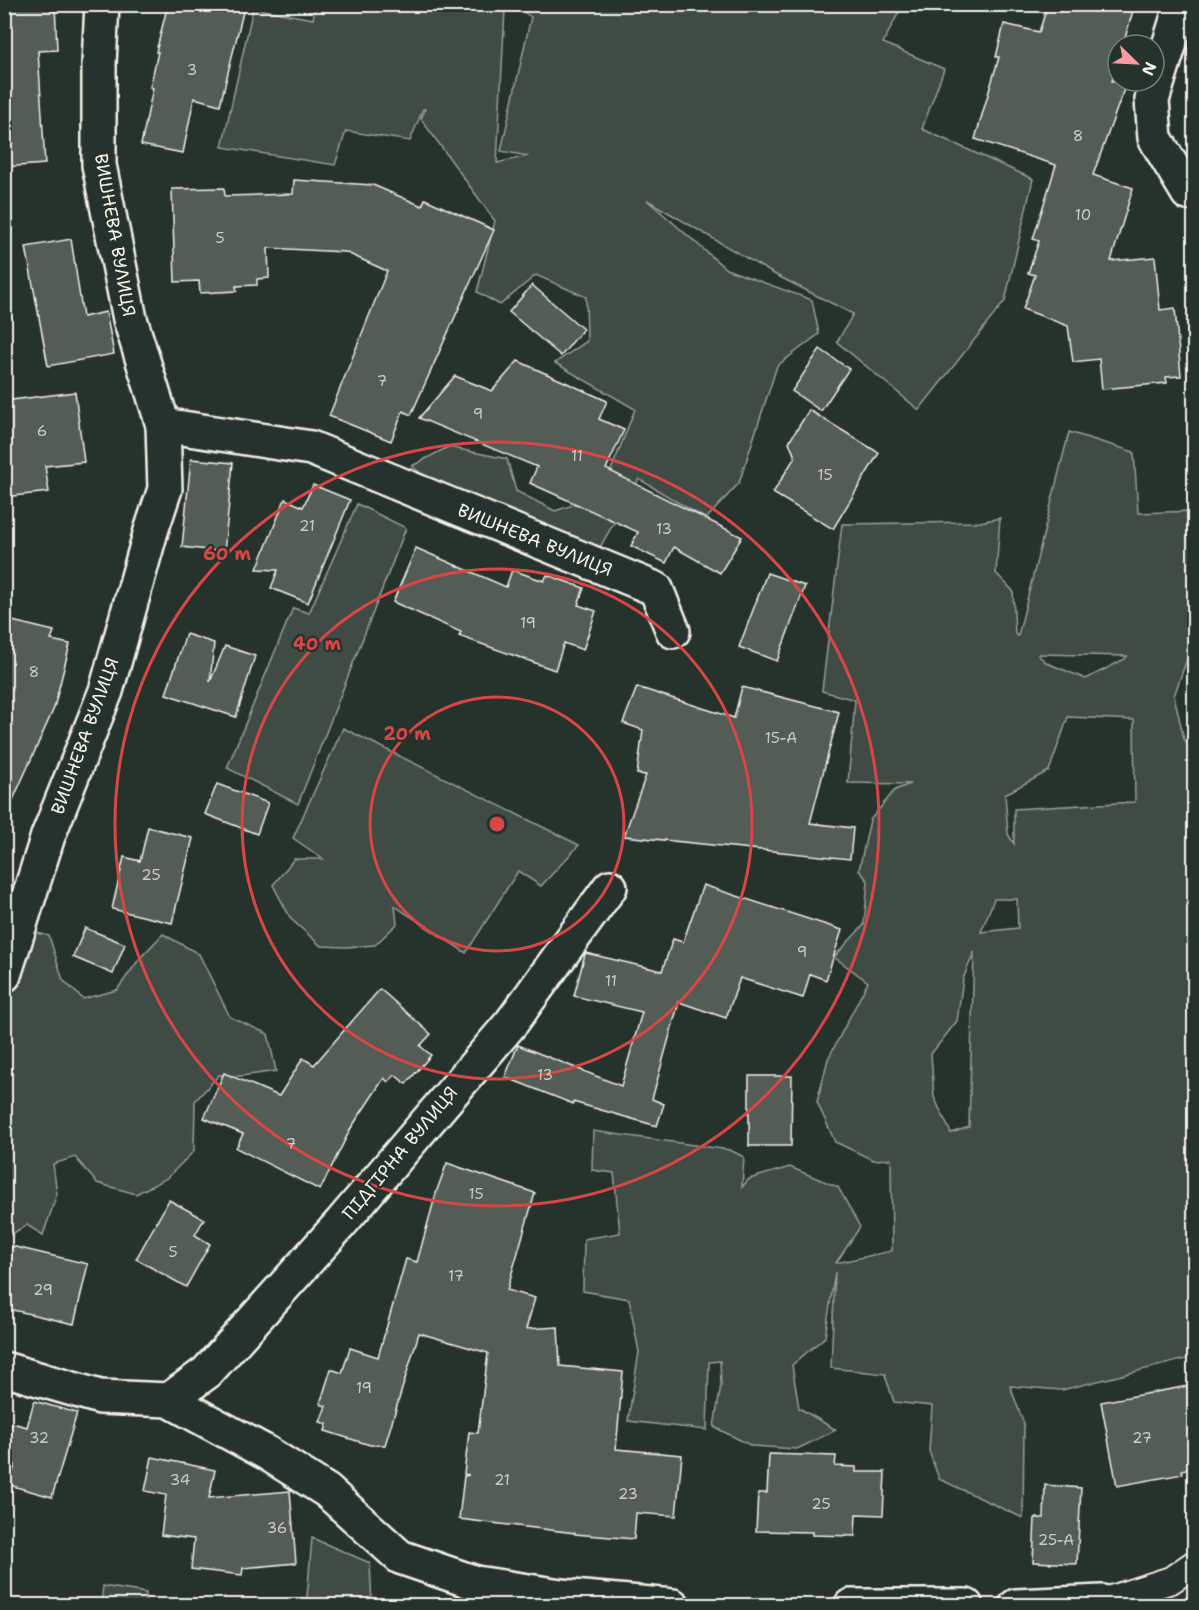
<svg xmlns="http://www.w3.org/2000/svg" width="1199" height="1610" viewBox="0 0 1199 1610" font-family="'Shantell Sans',sans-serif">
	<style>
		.green { fill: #414b45; stroke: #9a9e96; stroke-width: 1.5; fill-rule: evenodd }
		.building { fill: #525c55; stroke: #f4f1e8; stroke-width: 1.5 }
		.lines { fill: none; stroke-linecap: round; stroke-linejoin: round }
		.service-casing { stroke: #f4f1e8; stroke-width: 30 }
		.minor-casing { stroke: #f4f1e8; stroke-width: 38 }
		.service { stroke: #26332d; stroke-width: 26 }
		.minor { stroke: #26332d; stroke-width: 33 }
		.ring { fill: none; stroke: #da4645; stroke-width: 3 }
		.labels { text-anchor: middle; stroke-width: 4.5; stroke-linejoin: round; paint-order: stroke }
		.number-label { font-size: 15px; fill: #ccccc3 }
		.street-label { font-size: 18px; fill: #f4f1e8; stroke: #26332d }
		.centre { fill: #da4645; stroke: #26332d; stroke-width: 3 }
		.ring-label { font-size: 18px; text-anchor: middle; font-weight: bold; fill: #da4645; stroke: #26332d; stroke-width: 4.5; stroke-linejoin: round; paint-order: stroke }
	</style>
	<rect width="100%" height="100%" fill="#26332d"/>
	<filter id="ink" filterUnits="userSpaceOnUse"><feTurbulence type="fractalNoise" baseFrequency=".0167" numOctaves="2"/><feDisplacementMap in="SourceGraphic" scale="12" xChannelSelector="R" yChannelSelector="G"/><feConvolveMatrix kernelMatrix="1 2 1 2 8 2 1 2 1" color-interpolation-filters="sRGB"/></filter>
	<g filter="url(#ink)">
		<g class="green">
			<path d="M674,4L677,6L678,4H903L883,43L944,69L922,129L1033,179L1005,301L919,410L837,342L853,314L772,273L647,200L726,269L812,300L819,334L777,366L739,483L706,519L639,479L600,547L451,498L412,466L448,447L507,459L516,491L555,511L601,496L635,409L555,363L587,341L586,297L536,275L500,305L477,292L495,221L421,119L425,109H423L410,141L346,131L335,165L222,147L253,8L313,19L315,5H504L505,9L497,163L528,156L501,151L531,17L513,5Z"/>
			<path d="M1069,432L1134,452L1138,513L1194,511V656H1188L1174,696L1184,739L1194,752V792L1189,799H1194V1357L1062,1390L1010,1386L1024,1424L1023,1518L939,1479L929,1451L932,1406L894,1402L885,1375L886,1374L831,1368L835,1272L825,1337L792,1365L799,1408L836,1430L797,1449L752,1446L714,1427L721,1385L720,1361L709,1362L707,1430L628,1421L639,1352L629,1299L583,1291L584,1239L620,1233L614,1173L592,1170L593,1131L730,1150L744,1157L742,1187L749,1179L790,1167L838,1187L860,1227L836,1263L892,1251L891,1159L873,1160L835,1142L817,1102L828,1059L868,982L834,957L864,925L868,881L859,870L870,820L895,790L910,784L848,783L855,700L822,691L842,524L980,522L1000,518L996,573L1013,591L1015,634L1018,636ZM1038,655L1039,654L1127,656L1125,659L1086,679L1047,663ZM1068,717L1134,720L1135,802L1014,809V844L1008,834L1005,794L1049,771ZM994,899H1017L1018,928L981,932ZM974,952L969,1127L951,1133L934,1097L931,1054L957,1021L963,979Z"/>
			<path d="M357,504L406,528L298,804L227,768L293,608L309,613Z"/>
			<path d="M343,728L579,845L541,886L518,871L466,953L395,906L397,924L375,945L346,947L321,946L291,919L273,885L294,859H323L293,838Z"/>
			<path d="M5,924L49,936L63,980L83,999L117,990L140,958L163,934L199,954L230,1017L268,1034L276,1071L241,1076L219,1075L195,1101L194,1151L167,1178L136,1194L97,1183L75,1157L53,1164L57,1194L43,1235L27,1225L5,1238Z"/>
			<path d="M312,1538L370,1563L372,1605H260V1601L307,1598Z"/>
			<path d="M103,1586L146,1593L145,1605H101Z"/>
			<path d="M1194,1596V1605H1139Z"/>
		</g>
		<g class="building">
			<path d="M4,4H55L57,50L38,51L45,164L4,167Z"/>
			<path d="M168,4H245L220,105L194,98L183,153L141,145L153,88L150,87L158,52H156Z"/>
			<path d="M1048,4H1135L1123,45H1118V61L1112,81H1127L1093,175L1133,188L1111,261L1155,257L1160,310L1175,308L1181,376L1166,377L1167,383L1102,389L1099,359L1073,362L1068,326L1023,309L1035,275L1028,273L1039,241L1033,239L1056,165L975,139L999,57H996L1004,24L1039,32Z"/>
			<path d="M294,180L373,185L422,206L425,199L494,230L411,415L403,411L391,441L329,416L387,271L345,252L268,248L269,278L257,279V285L236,286L237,291L200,293L199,281L175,282L172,189L224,188L225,196L293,194Z"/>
			<path d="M71,239L83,317L106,312L114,354L48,366L26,247Z"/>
			<path d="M532,285L583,329L561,356L509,312Z"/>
			<path d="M820,349L849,369L821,411L792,391Z"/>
			<path d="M518,361L607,401L599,419L624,430L606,469L742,537L720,573L674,547L666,563L631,546L638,532L530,483L537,467L419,418L455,376L492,391Z"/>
			<path d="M75,392L84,462L45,466L49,492L4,497V401Z"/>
			<path d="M809,410L879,453L833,529L773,493L795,457L789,442Z"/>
			<path d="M191,459L233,463L224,552L182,547Z"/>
			<path d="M313,485L350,500L308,603L271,588L278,570L257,569L285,499L303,507Z"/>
			<path d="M416,548L506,587L512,570L544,581L547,575L584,588L578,605L596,611L583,650L564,643L555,670L459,636L461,632L393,602Z"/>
			<path d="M767,573L805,586L777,661L739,647Z"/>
			<path d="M4,619L54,631L51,640L70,644L54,708L4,820Z"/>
			<path d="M186,634L214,643L210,682L225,646L255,656L236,717L166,694Z"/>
			<path d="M637,687L734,718L742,687L839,712L810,823L853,828L850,859L624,836L646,775L637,774L643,730L623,723Z"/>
			<path d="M217,784L268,803L257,834L205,814Z"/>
			<path d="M148,827L193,838L172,923L112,909L124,857L140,861Z"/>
			<path d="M703,885L842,930L826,980L810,974L803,998L740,978L726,1018L679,1002L652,1099L664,1104L657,1126L573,1102V1104L505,1077L518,1045L621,1086L642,1012L574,996L585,954L586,953L662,971L673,939L683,942Z"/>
			<path d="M85,928L125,944L113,974L73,957Z"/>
			<path d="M380,989L431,1034L420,1046L431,1055L406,1084L395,1075L388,1082L384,1078L351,1128L320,1190L236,1148L243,1134L204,1118L224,1073L279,1096L303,1058L314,1065Z"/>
			<path d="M749,1076H792L791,1146H749Z"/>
			<path d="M447,1163L535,1193L507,1290L535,1298L526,1329L558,1327L560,1366L623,1372L616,1449L682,1455L676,1516L636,1513L634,1539L575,1534V1533L459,1519L464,1476L469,1475L464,1474L469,1432L478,1433L488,1353L419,1333L385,1445H370L325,1431L327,1424L320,1422L326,1406L320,1404L331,1369L342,1373L350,1348L378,1357L406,1259L417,1262L437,1190Z"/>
			<path d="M169,1200L204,1219L195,1235L210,1244L186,1287L136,1259Z"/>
			<path d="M11,1246L88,1264L74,1324L4,1308V1272Z"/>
			<path d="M1194,1385V1467L1182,1470L1183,1474L1117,1486L1101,1402Z"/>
			<path d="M34,1401L77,1413L52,1497L9,1485L15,1465L4,1462V1449L12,1423L27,1427Z"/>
			<path d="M769,1454L836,1456L835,1466L856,1467V1472H885L883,1515L856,1514L855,1536L812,1535V1532L756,1531L758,1493H767Z"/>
			<path d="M152,1457L215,1470L209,1498L290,1491L296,1563L243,1568L242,1575L191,1569L194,1539L161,1535L166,1495L145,1491Z"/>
			<path d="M1045,1485L1081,1488L1077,1564L1033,1562L1035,1518H1044Z"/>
		</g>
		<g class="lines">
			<defs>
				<path id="service" d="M1102,1602L1171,1580L1194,1564"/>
				<g id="minor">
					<path d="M102,4L99,64V165L130,319L163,425"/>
					<path d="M1182,4L1152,100L1155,138L1188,193"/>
					<path d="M4,975L48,836L106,691L151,531L165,489L163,425L311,448L656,589L673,631"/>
					<path d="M4,1369L100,1397L169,1400L267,1453L327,1491L400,1557L476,1583L561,1596L673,1606"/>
					<path d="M169,1400L207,1372L341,1223L512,1022L610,887"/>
					<path d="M851,1606H966"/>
					<path d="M1016,1606L1102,1602"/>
				</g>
			</defs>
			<use href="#service" class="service-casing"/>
			<use href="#minor" class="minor-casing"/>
			<use href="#service" class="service"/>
			<use href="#minor" class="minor"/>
		</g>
	</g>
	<g class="ring">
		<circle cx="497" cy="824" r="127"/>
		<circle cx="497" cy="824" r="255"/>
		<circle cx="497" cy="824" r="382"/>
	</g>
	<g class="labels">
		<g class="number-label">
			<text x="192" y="75">3</text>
			<text x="1078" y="141">8</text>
			<text x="1083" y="220">10</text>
			<text x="220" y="243">5</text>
			<text x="382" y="386">7</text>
			<text x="478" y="419">9</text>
			<text x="42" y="436">6</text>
			<text x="577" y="461">11</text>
			<text x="825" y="480">15</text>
			<text x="307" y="531">21</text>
			<text x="664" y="534">13</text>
			<text x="528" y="628">19</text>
			<text x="34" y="677">8</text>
			<text x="781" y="743">15-А</text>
			<text x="151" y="880">25</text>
			<text x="802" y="957">9</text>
			<text x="611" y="986">11</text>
			<text x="545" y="1080">13</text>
			<text x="291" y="1149">7</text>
			<text x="476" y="1199">15</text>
			<text x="173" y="1257">5</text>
			<text x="456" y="1281">17</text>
			<text x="43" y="1295">29</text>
			<text x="364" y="1393">19</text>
			<text x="39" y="1443">32</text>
			<text x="1142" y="1443">27</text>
			<text x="180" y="1485">34</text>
			<text x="502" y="1485">21</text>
			<text x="628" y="1499">23</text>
			<text x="821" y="1509">25</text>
			<text x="277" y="1533">36</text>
			<text x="1056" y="1545">25-А</text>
		</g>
		<g class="street-label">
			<text transform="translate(115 235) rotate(80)" y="6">ВИШНЕВА ВУЛИЦЯ</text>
			<text transform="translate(535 540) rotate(22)" y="6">ВИШНЕВА ВУЛИЦЯ</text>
			<text transform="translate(85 736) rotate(-70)" y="6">ВИШНЕВА ВУЛИЦЯ</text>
			<text transform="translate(400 1153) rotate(-50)" y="6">ПІДГІРНА ВУЛИЦЯ</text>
		</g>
	</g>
	<circle cx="497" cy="824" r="9" class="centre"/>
	<g class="ring-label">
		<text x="227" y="560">60 m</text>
		<text x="317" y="650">40 m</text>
		<text x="407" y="740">20 m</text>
	</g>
	<rect width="1199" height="1610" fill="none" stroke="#26332d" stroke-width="24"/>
	<rect x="12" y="12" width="1175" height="1586" fill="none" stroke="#f4f1e8" stroke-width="2" filter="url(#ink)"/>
	<g transform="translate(1136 63) rotate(114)"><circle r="28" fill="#26332d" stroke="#787f78" stroke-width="1.5"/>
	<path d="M0-4.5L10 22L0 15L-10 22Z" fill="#ff9aa2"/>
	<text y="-9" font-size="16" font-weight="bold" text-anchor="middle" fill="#f4f1e8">N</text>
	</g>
</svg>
